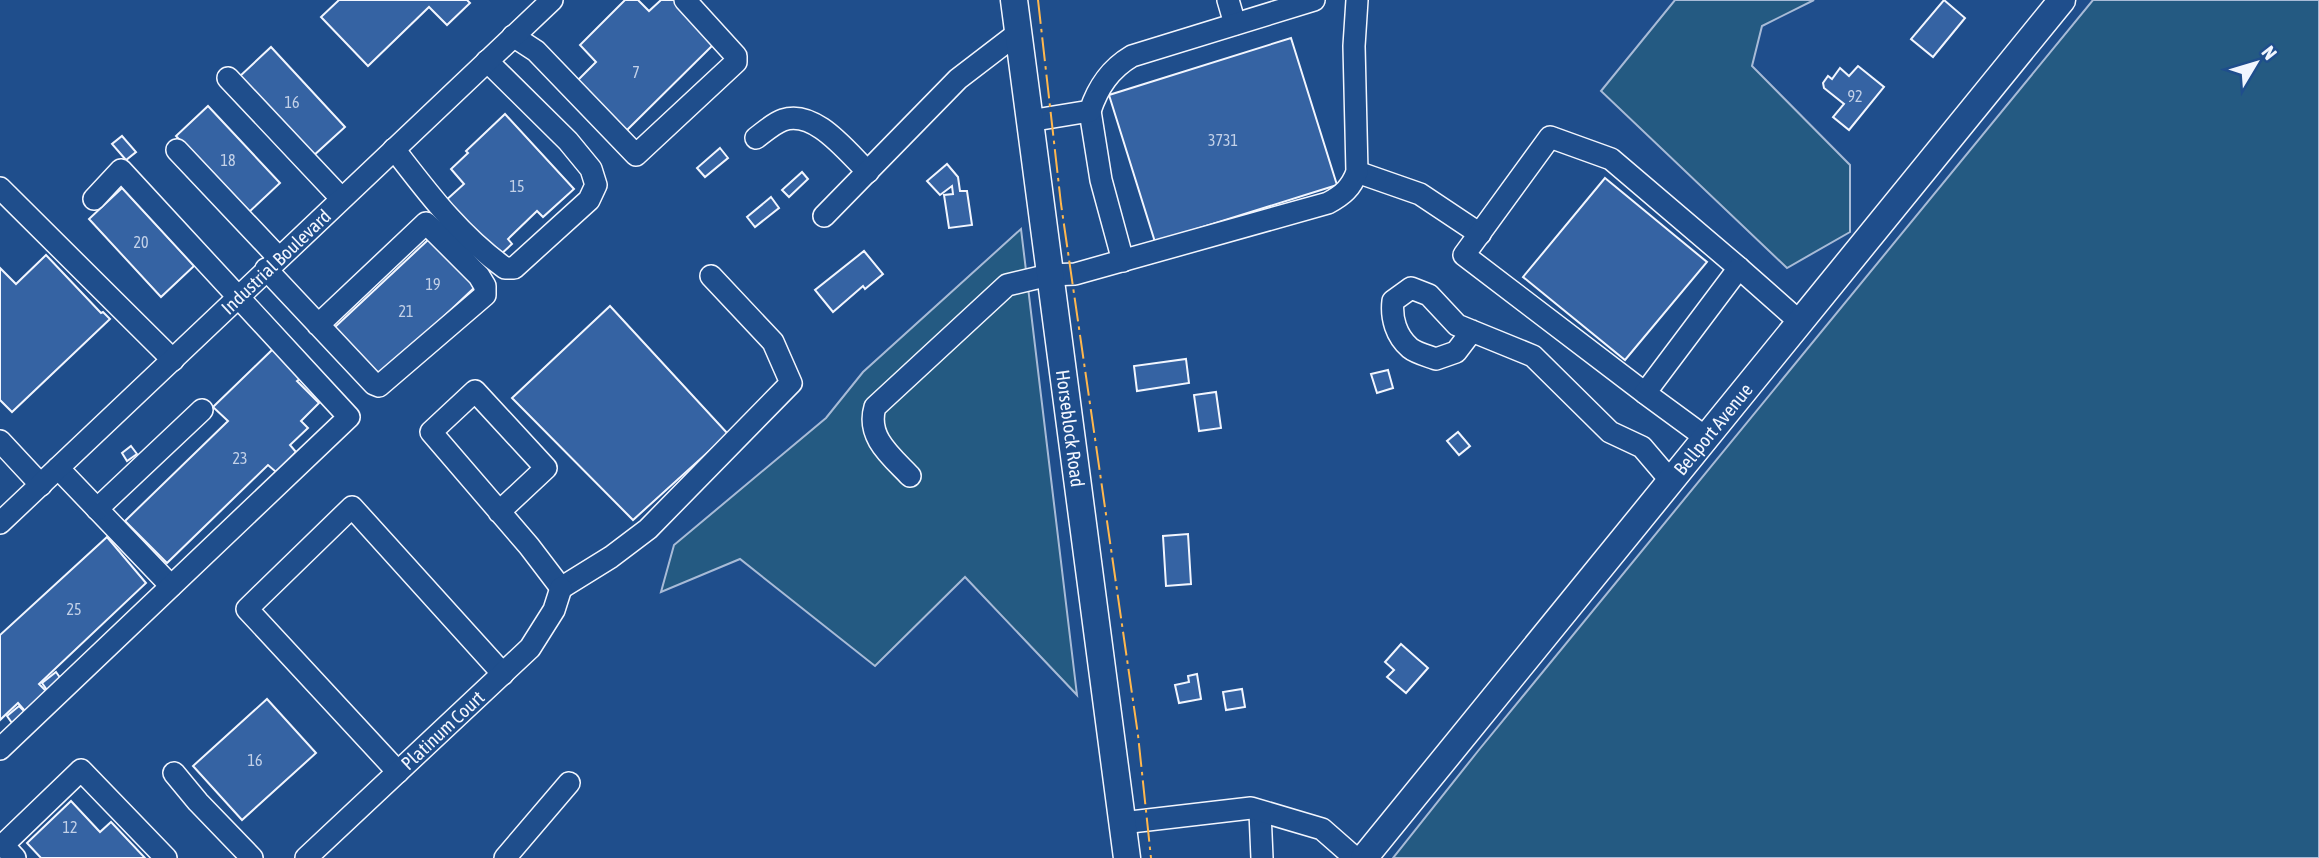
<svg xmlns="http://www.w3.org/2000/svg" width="2319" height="858" viewBox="0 0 2319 858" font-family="'Asap Condensed',sans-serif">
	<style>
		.green { fill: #245a82; stroke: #a8bbd7; stroke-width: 2 }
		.building { fill: #3563a3; stroke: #f2f6ff; stroke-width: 2 }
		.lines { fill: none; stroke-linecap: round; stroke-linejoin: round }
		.minor-casing { stroke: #f2f6ff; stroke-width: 24 }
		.major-casing { stroke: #f2f6ff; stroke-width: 29 }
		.minor { stroke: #1f4e8c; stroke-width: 21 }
		.major { stroke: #1f4e8c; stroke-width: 26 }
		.power { stroke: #ffb74d; stroke-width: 2; stroke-dasharray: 24 5 3.5 5; stroke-linecap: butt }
		.labels { text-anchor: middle; stroke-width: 5; stroke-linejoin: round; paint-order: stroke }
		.number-label { font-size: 16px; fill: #c3d1e8 }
		.street-label { font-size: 19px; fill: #f2f6ff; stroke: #1f4e8c }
	</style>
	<rect width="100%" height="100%" fill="#1f4e8c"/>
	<g class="green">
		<path d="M1675,0H1814L1762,26L1752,66L1850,165V232L1787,268L1601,91Z"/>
		<path d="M2093,0H2319V858H1393L1478,751Z"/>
		<path d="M1021,229L1077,695L965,577L875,666L740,559L661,592L674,545L826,418L863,372Z"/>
	</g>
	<g class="building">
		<path d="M339,0H467L470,3L447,25L429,7L368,66L321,17Z"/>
		<path d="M625,0H638L649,11L661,0H679L718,40L625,132L576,82L596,62L580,45Z"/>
		<path d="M1944,0L1965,18L1933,57L1911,39Z"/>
		<path d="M1291,38L1337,185L1155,242L1109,95Z"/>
		<path d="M271,47L345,127L312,157L239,77Z"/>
		<path d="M1858,66L1884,87L1849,130L1833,117L1844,104L1824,88L1823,83L1828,76L1832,79L1840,68L1849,76Z"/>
		<path d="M208,106L280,183L248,213L176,136Z"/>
		<path d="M505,114L574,189L543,217L537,211L508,239L512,244L499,256L444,202L464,184L451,169L468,153L466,151Z"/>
		<path d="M122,136L136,152L126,160L112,144Z"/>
		<path d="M720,148L728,158L705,177L697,168Z"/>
		<path d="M947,164L958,177L960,191H967L972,225L949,228L944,195L953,194L952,186L940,195L927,181Z"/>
		<path d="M802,172L808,179L789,197L782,190Z"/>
		<path d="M1605,178L1707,262L1625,360L1523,277Z"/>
		<path d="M122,188L194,266L161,297L89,219Z"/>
		<path d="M771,197L779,208L755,227L747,217Z"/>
		<path d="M429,239L475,287L380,377L334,328Z"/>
		<path d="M864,251L883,274L865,289L863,286L833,312L815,290Z"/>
		<path d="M46,255L101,313L103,312L110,319L12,412L0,400V268L16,284Z"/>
		<path d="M610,306L728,434L633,520L512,398Z"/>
		<path d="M273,349L301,378L297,381L319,403L301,421L308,428L290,445L296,452L276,472L268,465L167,563L125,521L228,421L213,407Z"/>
		<path d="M1186,359L1189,383L1137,391L1134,366Z"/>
		<path d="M1388,370L1393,388L1377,393L1371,374Z"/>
		<path d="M1216,392L1221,428L1199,431L1194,395Z"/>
		<path d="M1458,432L1470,446L1459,455L1447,441Z"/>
		<path d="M131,446L137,454L127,461L122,453Z"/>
		<path d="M1188,534L1191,584L1166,586L1163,536Z"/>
		<path d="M107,537L146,583L39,684L46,691L25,711L18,703L0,720V635Z"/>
		<path d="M1401,644L1428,668L1406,693L1387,677L1394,670L1385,662Z"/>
		<path d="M56,672L61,679L47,690L42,683Z"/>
		<path d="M1197,674L1201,699L1179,703L1175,685L1189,682L1188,676Z"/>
		<path d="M1242,689L1245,707L1226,710L1223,692Z"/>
		<path d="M267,699L316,753L242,820L193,766Z"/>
		<path d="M19,706L25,712L12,723L7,716Z"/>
		<path d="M71,801L100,832L111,822L145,858H41L27,843Z"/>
	</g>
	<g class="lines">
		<defs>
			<g id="minor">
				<path d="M1228,0L1235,24"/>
				<path d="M513,36L536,51L636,155L736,62V56L685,0"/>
				<path d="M228,78L341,198"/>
				<path d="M1090,111L1101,180L1123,261"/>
				<path d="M1029,121L1090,111C1098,87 1110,69 1132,56L1314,0"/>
				<path d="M756,138C764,132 774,123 783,120C815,109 847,152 868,172"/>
				<path d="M394,149C428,193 459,235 505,268H514L589,200L596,185L591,169L568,141L487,61"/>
				<path d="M177,150L278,257"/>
				<path d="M1357,172L1420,194L1480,234"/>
				<path d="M0,188L173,360"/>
				<path d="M824,216L958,79L1018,33"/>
				<path d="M266,269L374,384L379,386L485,295V286L479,276L426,223L318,325"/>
				<path d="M1472,331L1456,352L1436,359C1428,356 1416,353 1410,348C1396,336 1391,318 1393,301L1411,288L1429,295L1457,325L1533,356L1610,432L1642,447L1671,481"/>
				<path d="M1645,393L1464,255L1550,137L1611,159L1739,268"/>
				<path d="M1705,437L1645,393L1739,268L1800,322"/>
				<path d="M0,441L41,485"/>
				<path d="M58,468L171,586"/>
				<path d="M910,476C891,456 866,437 875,407L1007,285L1049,275L1075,274L1328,203C1343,195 1351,188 1357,172L1354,46L1357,0"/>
				<path d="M97,509L202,410"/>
				<path d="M499,512L546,468L475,391L431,432L529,546L561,588"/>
				<path id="s1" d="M0,523L552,0"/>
				<path d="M561,588L611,557L648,529L791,383L773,342L711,276"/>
				<path d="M0,749L349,417L121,170L94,199"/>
				<path d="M398,772L247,609L352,507L503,674"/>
				<path d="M174,773L198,802L252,858"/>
				<path d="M1260,812L1262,858"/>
				<path d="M1122,823L1251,808L1322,829L1355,858"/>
				<path d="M15,858L3,845L81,770L166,858"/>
				<path id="s2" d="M306,858L530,648L554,610L561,588"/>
				<path d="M505,858L569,783"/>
			</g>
			<g id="major">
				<path id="s3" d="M1014,0L1127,858"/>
				<path id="s4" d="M1364,858L2062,0"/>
			</g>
		</defs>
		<use href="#minor" class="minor-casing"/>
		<use href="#major" class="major-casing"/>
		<use href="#minor" class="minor"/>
		<use href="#major" class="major"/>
		<path class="power" d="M1038,0L1061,204L1138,735L1151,858"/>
	</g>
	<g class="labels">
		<g class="number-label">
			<text x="636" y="78">7</text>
			<text x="1855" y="102">92</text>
			<text x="292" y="108">16</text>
			<text x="1223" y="146">3731</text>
			<text x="228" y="166">18</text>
			<text x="517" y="192">15</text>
			<text x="141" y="248">20</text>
			<text x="433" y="290">19</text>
			<text x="406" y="317">21</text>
			<text x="240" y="464">23</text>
			<text x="74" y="615">25</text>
			<text x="255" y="766">16</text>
			<text x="70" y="833">12</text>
		</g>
		<g class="street-label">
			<text dy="7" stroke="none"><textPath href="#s1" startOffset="380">Industrial Boulevard</textPath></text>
			<text dy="7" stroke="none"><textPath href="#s3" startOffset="432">Horseblock Road</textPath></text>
			<text dy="7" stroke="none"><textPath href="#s4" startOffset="553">Bellport Avenue</textPath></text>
			<text dy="7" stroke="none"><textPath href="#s2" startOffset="187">Platinum Court</textPath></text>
		</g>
	</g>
	<g transform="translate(2256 63) rotate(52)" stroke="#1f4e8c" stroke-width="5" paint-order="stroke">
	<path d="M0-5L12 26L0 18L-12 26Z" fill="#f2f6ff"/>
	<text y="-10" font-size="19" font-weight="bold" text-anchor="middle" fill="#f2f6ff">N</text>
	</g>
</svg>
